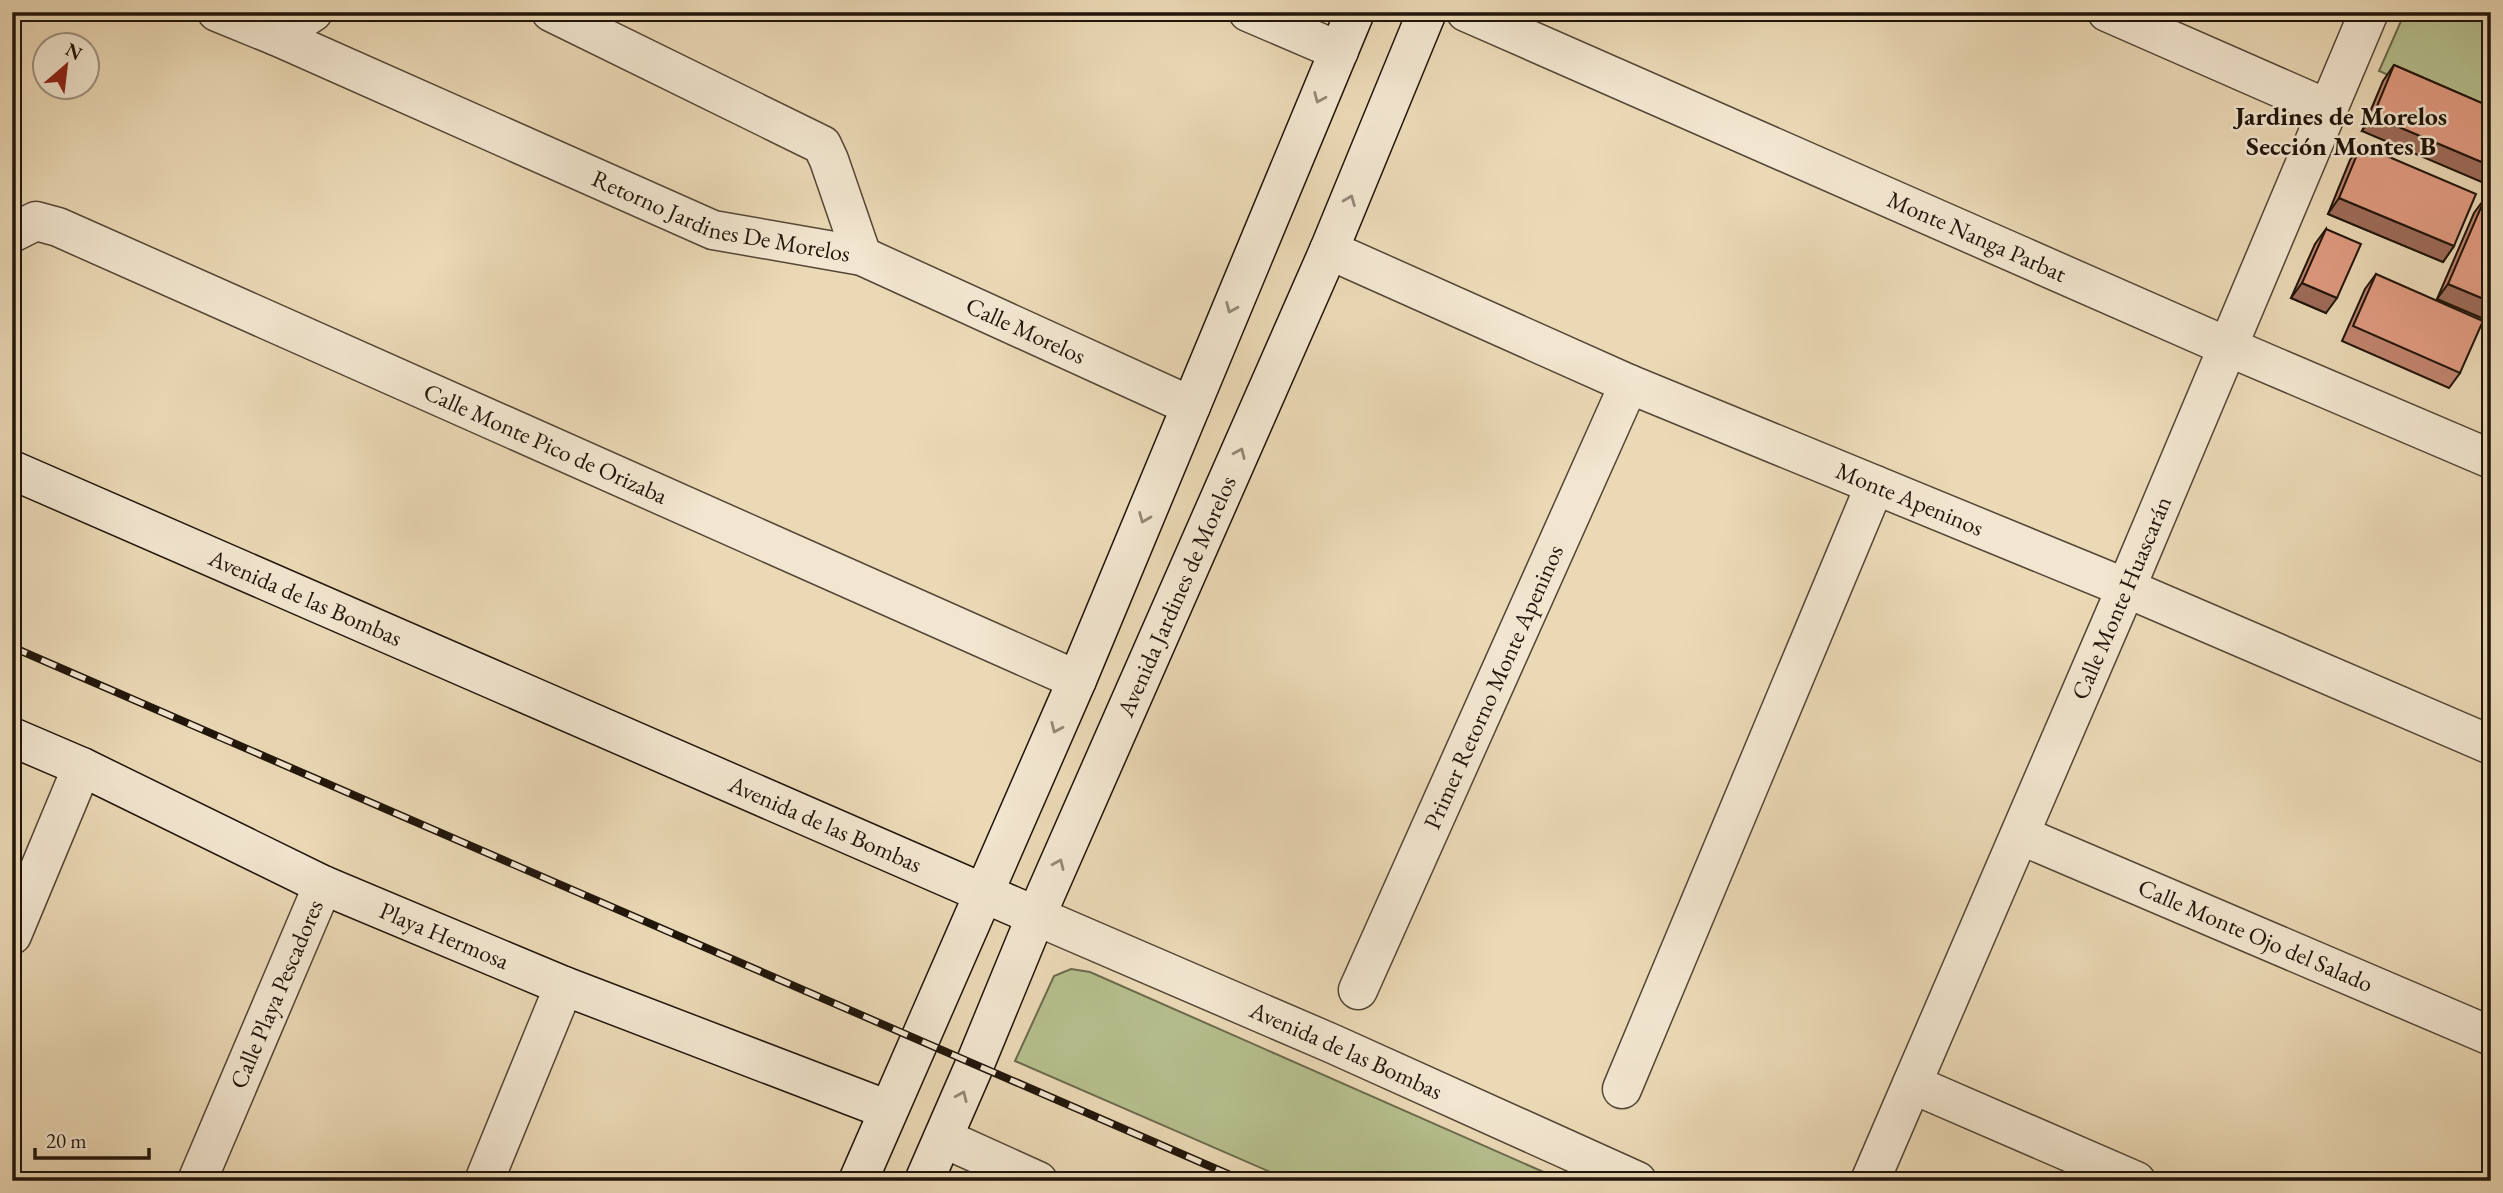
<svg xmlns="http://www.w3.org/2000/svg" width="2503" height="1193" viewBox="0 0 2503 1193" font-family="'EB Garamond',serif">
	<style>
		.green { fill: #b6bf8e; stroke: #6b6a4c; stroke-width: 2 }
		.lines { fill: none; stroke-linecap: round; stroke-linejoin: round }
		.street-casing { stroke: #534635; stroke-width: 41 }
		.secondary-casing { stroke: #20150a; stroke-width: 41 }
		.street { stroke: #f2e6d0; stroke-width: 38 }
		.secondary { stroke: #f2e6d0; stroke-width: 38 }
		.rail-casing { stroke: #20150a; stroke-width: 8 }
		.rail { stroke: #f2e6d0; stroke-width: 5; stroke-dasharray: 16; stroke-linecap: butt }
		.wall { fill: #c2856f; stroke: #20150a; stroke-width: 2 }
		.shaded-wall { fill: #9e6c5a; stroke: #20150a; stroke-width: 2 }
		.building { fill: #e19b81; stroke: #20150a; stroke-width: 2 }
		.oneway { stroke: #948877 }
		.labels { text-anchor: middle; stroke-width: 5; stroke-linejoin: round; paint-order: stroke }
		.street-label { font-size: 24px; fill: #20150a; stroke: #f2e6d0 }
		.neighbourhood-label { font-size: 26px; font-weight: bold; fill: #20150a; stroke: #f2e6d0 }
	</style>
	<rect width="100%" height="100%" fill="#ebd9b6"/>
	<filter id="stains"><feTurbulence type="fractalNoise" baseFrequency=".00286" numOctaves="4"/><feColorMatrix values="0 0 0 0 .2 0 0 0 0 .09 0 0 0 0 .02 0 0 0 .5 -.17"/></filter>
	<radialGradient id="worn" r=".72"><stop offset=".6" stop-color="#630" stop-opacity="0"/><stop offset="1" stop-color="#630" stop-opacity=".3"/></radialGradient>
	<g class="green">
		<path d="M2405,12H2491V119L2379,71Z"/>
		<path d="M1071,969L1090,972L1564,1181H1291L1015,1061L1054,976Z"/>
	</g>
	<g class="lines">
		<defs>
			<g id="street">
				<path id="s1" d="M217,12L276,36L713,230L862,256L1191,406"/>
				<path d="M551,12L822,145L829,160L862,256"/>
				<path d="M1248,12L1339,51"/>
				<path id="s2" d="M1466,12L2226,346L2491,459"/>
				<path d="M2107,12L2328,109"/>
				<path d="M276,36L313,12"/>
				<path id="s3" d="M12,233L36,221L58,227L1077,680"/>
				<path id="s4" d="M1329,250L1629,384L2126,588L2491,745"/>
				<path id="s5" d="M2020,835L2491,1036"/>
				<path id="s6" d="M1036,916L1333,1044L1637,1181"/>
				<path d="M12,935L82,767"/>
				<path id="s7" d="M1358,990L1629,384"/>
				<path d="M1912,1084L2136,1181"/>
				<path d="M1622,1089L1875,485"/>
				<path d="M943,1138L1038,1181"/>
				<path id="s8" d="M197,1181L323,885"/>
				<path d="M484,1181L564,986"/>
				<path id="s9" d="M1870,1181L2126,588L2369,12"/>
			</g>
			<g id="secondary">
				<path id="s10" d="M12,470L1036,916"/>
				<path id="s11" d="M12,737L82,767L323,885L564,986L888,1110"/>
				<path d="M858,1181L1077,680L1355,12"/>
				<path id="s12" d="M924,1181L975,1064L1036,916L1329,250L1427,12"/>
			</g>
		</defs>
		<use href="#street" class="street-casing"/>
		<use href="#secondary" class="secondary-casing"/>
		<use href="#street" class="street"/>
		<use href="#secondary" class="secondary"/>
		<defs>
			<path id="rail" d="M12,647L1244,1181"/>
		</defs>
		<use href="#rail" class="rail-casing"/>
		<use href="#rail" class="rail"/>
	</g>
	<g class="wall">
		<path d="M2394,65L2491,107L2362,131L2383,81Z"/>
		<path d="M2361,145L2454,246L2443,262L2328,214L2350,160Z"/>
		<path d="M2485,198L2491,322L2437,299L2474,213Z"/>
		<path d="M2326,229V313L2291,298L2315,244Z"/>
		<path d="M2376,274L2460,373L2449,388L2342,341L2365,289Z"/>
	</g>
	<g class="shaded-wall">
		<path d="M2373,116L2491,166V186L2362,131Z"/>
		<path d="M2339,198L2454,246L2443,262L2328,214Z"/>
		<path d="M2302,283L2337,298L2326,313L2291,298Z"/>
		<path d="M2448,284L2491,302V322L2437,299Z"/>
	</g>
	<g class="building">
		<path d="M2394,65L2491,107V166L2373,116Z"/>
		<path d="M2361,145L2476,194L2454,246L2339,198Z"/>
		<path d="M2485,198L2491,200V302L2448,284Z"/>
		<path d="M2326,229L2361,244L2337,298L2302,283Z"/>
		<path d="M2376,274L2483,321L2460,373L2353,326Z"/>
	</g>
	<defs><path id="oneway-chevron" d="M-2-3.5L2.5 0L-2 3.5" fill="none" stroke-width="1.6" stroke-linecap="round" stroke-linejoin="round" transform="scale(1.75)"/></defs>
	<g class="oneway">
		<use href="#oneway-chevron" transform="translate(1319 98) rotate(113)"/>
		<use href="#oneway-chevron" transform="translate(1350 200) rotate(-68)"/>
		<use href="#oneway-chevron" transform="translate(1231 308) rotate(113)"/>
		<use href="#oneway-chevron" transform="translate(1240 453) rotate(-66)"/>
		<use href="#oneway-chevron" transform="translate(1144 518) rotate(112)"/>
		<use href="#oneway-chevron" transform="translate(1056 728) rotate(114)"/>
		<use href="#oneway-chevron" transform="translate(1059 864) rotate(-66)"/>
		<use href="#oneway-chevron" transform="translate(962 1096) rotate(-66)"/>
	</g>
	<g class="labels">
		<g class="street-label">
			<text dy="8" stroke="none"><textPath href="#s1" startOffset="546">Retorno Jardines De Morelos</textPath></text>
			<text dy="8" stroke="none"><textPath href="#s2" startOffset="558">Monte Nanga Parbat</textPath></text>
			<text dy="8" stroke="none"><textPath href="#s1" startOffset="873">Calle Morelos</textPath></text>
			<text dy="8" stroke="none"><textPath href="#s3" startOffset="583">Calle Monte Pico de Orizaba</textPath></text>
			<text dy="8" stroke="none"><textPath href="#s4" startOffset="632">Monte Apeninos</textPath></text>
			<text dy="8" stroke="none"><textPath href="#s10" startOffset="320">Avenida de las Bombas</textPath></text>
			<text dy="8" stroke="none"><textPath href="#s12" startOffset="637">Avenida Jardines de Morelos</textPath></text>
			<text dy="8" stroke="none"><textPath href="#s9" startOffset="635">Calle Monte Huascarán</textPath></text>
			<text dy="8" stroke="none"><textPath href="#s7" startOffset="332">Primer Retorno Monte Apeninos</textPath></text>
			<text dy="8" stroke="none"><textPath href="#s10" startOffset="887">Avenida de las Bombas</textPath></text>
			<text dy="8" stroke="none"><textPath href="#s5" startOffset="256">Calle Monte Ojo del Salado</textPath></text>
			<text dy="8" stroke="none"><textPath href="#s11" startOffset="476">Playa Hermosa</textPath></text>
			<text dy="8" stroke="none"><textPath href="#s8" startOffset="203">Calle Playa Pescadores</textPath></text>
			<text dy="8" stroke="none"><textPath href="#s6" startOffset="338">Avenida de las Bombas</textPath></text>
		</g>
		<g class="neighbourhood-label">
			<text x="2341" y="125">Jardines de Morelos<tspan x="2341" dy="30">Sección Montes B</tspan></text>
		</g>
	</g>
	<rect width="2503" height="1193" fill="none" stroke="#ebd9b6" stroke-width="42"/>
	<rect x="14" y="14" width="2475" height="1165" fill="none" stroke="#20150a" stroke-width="3.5"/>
	<rect x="21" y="21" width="2461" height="1151" fill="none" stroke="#20150a" stroke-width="2"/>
	<g transform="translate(66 66) rotate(28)"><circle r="33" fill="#f2e6d0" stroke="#9e9281" stroke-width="2"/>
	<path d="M0-5L12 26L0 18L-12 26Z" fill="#8f2418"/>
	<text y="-10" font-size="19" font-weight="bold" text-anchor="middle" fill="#20150a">N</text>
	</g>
	<path d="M35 1148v10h114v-10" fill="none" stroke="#20150a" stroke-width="3.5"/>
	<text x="46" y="1148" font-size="21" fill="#20150a" stroke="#f2e6d0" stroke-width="5" paint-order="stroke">20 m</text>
	<rect width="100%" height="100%" filter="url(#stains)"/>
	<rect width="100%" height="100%" fill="url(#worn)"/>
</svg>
